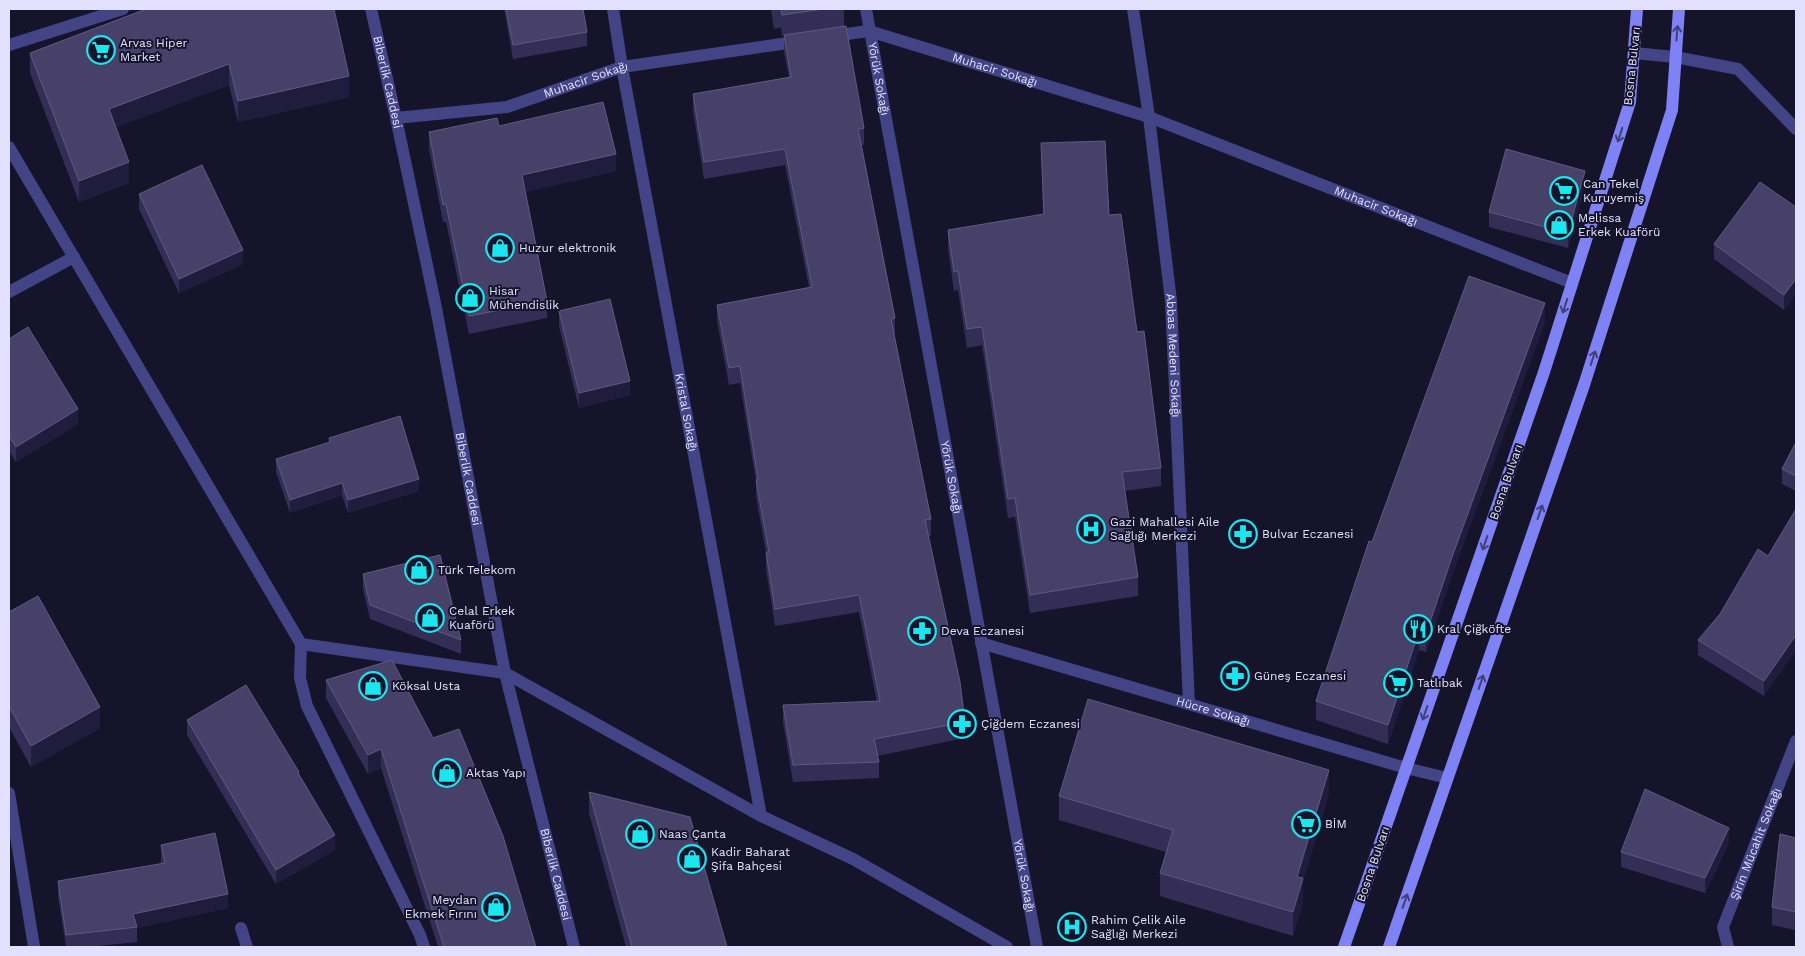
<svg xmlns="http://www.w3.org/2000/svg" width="1805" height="956" viewBox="0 0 1805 956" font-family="'Work Sans',sans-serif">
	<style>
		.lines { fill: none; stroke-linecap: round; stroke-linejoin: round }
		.service { stroke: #424486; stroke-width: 12 }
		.minor { stroke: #424486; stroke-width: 12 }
		.secondary { stroke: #7e82f5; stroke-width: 12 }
		.wall { fill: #342e57 }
		.shaded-wall { fill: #201c3e }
		.building { fill: #474169; stroke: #5f5a80 }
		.oneway { stroke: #40407c }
		.labels { text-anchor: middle; stroke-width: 4; stroke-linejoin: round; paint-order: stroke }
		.poi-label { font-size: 12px; fill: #e2e0fd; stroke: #16142b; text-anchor: start }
		.street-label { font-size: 12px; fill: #e2e0fd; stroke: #16142b }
	</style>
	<rect width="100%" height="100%" fill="#16142b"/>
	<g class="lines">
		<g class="service">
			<path d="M301,644L300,678L307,706L420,935L424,947"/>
			<path d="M241,928L247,947"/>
		</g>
		<g class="minor">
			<path id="s1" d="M371,9L396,118L436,308L505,673L574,947"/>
			<path id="s2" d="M613,9L622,67L761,816"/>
			<path id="s3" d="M866,9L1037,947"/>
			<path id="s4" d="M1133,9L1149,117L1171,301L1189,704"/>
			<path id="s5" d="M831,36L869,31L1149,117L1572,283"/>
			<path d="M9,45L123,9"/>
			<path d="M1634,53L1675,57L1738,69L1796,129"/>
			<path id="s6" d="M396,118L507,107L622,67L802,41"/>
			<path d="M9,147L301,644L505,673L761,816L853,859L1007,947"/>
			<path d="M9,292L74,257"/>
			<path id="s7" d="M981,643L1406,768L1447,778"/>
			<path d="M9,793L34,947"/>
			<path id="s8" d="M1728,947L1723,927L1796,741"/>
		</g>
		<g class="secondary">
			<path d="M1344,947L1544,372L1630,102L1637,9"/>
			<path d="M1389,947L1584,385L1672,110L1679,9"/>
		</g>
	</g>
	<g class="wall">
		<path d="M146,9L349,97L238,122L229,85L116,127L129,183L79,202L30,73V53Z"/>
		<path d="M504,9H583L587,32V46L513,59Z"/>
		<path d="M771,9H844V26L864,128V145H862L895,318V335H894L931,519V536H928L965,722V738L877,756L879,762V778L793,782L783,722V705L877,702L859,612L775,626L766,569V553L756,496V481L740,383L729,385L717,321V305L809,287L785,165L704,179L693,111V94L789,77L784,52V35H782L781,27L774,29Z"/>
		<path d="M499,126L616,171L525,192L547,301V318L469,334L446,222H443L429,149V132Z"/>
		<path d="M1041,143L1109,215L1137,332L1161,468V486L1124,491L1138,577V596L1030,613L1015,517L1008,518L982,345L967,348L958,290L954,291L948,248V230L1043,215Z"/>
		<path d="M1585,185L1568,248L1489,227V212Z"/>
		<path d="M139,194L243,264L179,293L139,209Z"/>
		<path d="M1796,207V293L1784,310L1714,259V244Z"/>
		<path d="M559,311L630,395L579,408L559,326Z"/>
		<path d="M1545,322L1452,575L1426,652L1419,650L1388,744L1316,720V701L1372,542Z"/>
		<path d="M9,339L78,424L16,462L9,451Z"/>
		<path d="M329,438L419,491L348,513L342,495L290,513L276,472V459L329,443Z"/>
		<path d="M1796,442V491L1782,484V469Z"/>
		<path d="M1796,509V649L1764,696L1698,655V640L1768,556Z"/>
		<path d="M363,574L461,640V654L370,619L363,589Z"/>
		<path d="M9,612L100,728L31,767L9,727Z"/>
		<path d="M392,660L536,947H438L381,768L368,774L326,698V680Z"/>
		<path d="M187,720L299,775L335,850L276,884L187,735Z"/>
		<path d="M589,792L727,947H626L589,813Z"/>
		<path d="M1329,794L1303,881V902L1293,936L1160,896V873L1166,852L1059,820V796Z"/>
		<path d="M1796,838V930L1772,925V907Z"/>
		<path d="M1729,843L1705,893L1621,867V852Z"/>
		<path d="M161,845L228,908L137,928V942L87,947H66L58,896V881L161,864Z"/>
	</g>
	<g class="shaded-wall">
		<path d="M229,64V85L109,130V109Z"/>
		<path d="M349,76V97L238,122V101Z"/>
		<path d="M616,154V171L522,193V175Z"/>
		<path d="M129,162V183L79,202V181Z"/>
		<path d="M1585,171V185L1568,248V233Z"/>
		<path d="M243,250V264L179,293V279Z"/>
		<path d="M1796,279V293L1784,310V295Z"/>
		<path d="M1545,303V322L1452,575L1426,652V634L1452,557Z"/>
		<path d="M630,381V395L579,408V393Z"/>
		<path d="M78,409V424L16,462V447Z"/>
		<path d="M419,479V491L348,513V500Z"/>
		<path d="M342,483V495L290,513V500Z"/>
		<path d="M1419,631V650L1388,744V725Z"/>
		<path d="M1796,634V649L1764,696V681Z"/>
		<path d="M100,707V728L31,767V746Z"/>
		<path d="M381,749V768L368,774V755Z"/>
		<path d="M1329,770V794L1303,881V902L1293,936V912L1297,877Z"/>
		<path d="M1729,828V843L1705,893V878Z"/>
		<path d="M335,835V850L276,884V870Z"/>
		<path d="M228,894V908L137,928L133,914Z"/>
	</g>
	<g class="building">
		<path d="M146,9H334L349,76L238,101L229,64L109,109L129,162L79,181L30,53Z"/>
		<path d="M506,9H583L587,32L513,45Z"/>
		<path d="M781,9H823L782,15Z"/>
		<path d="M846,26L864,128L858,129L895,318L891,319L931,519L925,520L960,682L965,722L874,739L879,762L793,765L783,705L880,701L859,595L775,609L766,552H769L756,480L758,479L740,366L729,368L717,305L812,287L785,149L704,162L693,94L791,77L784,35Z"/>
		<path d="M603,102L616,154L522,175L547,301L469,316L446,204L443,205L429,132L497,118L499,126Z"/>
		<path d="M1105,141L1109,215L1121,214L1137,332L1144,331L1161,468L1122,472L1138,577L1030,595L1015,498L1008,499L982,327L967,329L958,271L954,272L948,230L1044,214L1041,143Z"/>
		<path d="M1506,149L1585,171L1568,233L1489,212Z"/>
		<path d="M202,165L243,250L179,279L139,194Z"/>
		<path d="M1760,182L1796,207V279L1784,295L1714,244Z"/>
		<path d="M1469,276L1545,303L1452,557L1426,634L1419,631L1388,725L1316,701L1369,541L1372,542Z"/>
		<path d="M610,299L630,381L579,393L559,311Z"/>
		<path d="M28,327L78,409L16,447L9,436V339Z"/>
		<path d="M400,416L419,479L348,500L342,483L290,500L276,459L330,442L329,438Z"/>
		<path d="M1796,442V476L1782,469Z"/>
		<path d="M1796,509V635L1764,681L1698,640L1720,614L1758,549L1768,556Z"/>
		<path d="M440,555L461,640L370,605L363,574Z"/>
		<path d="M38,596L100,707L31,746L9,706V612Z"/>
		<path d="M392,660L433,738L459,729L503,836L536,947H444L381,749L368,755L326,680Z"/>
		<path d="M246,685L299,772L298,773L335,835L276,870L187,720Z"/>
		<path d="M1088,699L1329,770L1297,877L1303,878L1293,912L1160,873L1173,830L1059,796Z"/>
		<path d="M1645,789L1729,828L1705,878L1621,852Z"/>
		<path d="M589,792L690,817L727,947H632Z"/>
		<path d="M215,833L228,894L133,914L137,927L66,935L58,881L165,863L161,845Z"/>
		<path d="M1780,834L1796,838V912L1772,907Z"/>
	</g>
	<defs><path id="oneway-shaft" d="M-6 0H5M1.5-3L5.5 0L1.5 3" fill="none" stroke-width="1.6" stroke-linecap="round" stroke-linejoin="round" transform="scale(1.25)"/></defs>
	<g class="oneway">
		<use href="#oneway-shaft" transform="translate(1677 33) rotate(-86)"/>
		<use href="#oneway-shaft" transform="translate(1620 135) rotate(108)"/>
		<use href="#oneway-shaft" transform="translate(1565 306) rotate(108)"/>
		<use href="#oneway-shaft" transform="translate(1593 358) rotate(-72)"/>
		<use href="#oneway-shaft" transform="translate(1540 512) rotate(-71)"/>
		<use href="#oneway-shaft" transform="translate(1485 543) rotate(109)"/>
		<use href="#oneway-shaft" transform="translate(1481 682) rotate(-71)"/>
		<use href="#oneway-shaft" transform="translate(1425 713) rotate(109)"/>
		<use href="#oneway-shaft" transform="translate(1405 901) rotate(-71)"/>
	</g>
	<defs>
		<symbol id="supermarket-ring" viewBox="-11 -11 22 22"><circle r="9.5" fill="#16142b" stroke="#1be5ee" stroke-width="1.5"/><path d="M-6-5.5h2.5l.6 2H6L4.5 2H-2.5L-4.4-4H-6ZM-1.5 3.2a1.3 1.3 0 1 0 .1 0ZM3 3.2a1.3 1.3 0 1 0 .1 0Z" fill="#1be5ee"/></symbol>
		<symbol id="shop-ring" viewBox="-11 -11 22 22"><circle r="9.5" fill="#16142b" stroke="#1be5ee" stroke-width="1.5"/><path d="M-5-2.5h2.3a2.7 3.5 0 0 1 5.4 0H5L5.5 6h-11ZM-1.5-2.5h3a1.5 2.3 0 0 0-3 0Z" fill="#1be5ee"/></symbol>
		<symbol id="hospital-ring" viewBox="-11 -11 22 22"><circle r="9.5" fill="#16142b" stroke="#1be5ee" stroke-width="1.5"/><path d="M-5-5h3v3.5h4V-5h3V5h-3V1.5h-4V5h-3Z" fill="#1be5ee"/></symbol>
		<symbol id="pharmacy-ring" viewBox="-11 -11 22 22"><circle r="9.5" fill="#16142b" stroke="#1be5ee" stroke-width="1.5"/><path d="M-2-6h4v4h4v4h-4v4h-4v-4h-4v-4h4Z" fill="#1be5ee"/></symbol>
		<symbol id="restaurant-ring" viewBox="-11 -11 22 22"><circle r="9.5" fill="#16142b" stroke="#1be5ee" stroke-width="1.5"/><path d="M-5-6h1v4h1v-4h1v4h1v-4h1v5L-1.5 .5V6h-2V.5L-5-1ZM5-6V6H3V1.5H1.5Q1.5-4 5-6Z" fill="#1be5ee"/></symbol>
	</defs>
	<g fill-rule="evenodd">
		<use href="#supermarket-ring" x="85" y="34" width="32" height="32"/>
		<use href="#supermarket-ring" x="1548" y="175" width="32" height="32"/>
		<use href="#shop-ring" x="1543" y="209" width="32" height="32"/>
		<use href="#shop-ring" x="484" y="232" width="32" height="32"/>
		<use href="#shop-ring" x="454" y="282" width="32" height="32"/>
		<use href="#hospital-ring" x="1075" y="513" width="32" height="32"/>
		<use href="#pharmacy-ring" x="1227" y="518" width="32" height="32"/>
		<use href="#shop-ring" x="403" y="554" width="32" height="32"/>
		<use href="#shop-ring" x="414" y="602" width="32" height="32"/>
		<use href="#restaurant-ring" x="1402" y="613" width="32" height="32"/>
		<use href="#pharmacy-ring" x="906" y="615" width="32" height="32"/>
		<use href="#pharmacy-ring" x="1219" y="660" width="32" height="32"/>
		<use href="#supermarket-ring" x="1382" y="667" width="32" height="32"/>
		<use href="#shop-ring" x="357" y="670" width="32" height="32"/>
		<use href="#pharmacy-ring" x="946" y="708" width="32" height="32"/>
		<use href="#shop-ring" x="431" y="757" width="32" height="32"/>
		<use href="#supermarket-ring" x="1290" y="808" width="32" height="32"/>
		<use href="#shop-ring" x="624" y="818" width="32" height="32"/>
		<use href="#shop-ring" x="676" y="843" width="32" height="32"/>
		<use href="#shop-ring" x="480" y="891" width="32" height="32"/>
		<use href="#hospital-ring" x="1056" y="911" width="32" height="32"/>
	</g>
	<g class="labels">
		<g class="poi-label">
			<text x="120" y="47">Arvas Hiper<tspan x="120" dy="14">Market</tspan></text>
			<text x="1583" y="188">Can Tekel<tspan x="1583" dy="14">Kuruyemiş</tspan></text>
			<text x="1578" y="222">Melissa<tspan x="1578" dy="14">Erkek Kuaförü</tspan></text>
			<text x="519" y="252">Huzur elektronik</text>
			<text x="489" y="295">Hisar<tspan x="489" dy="14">Mühendislik</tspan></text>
			<text x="1110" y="526">Gazi Mahallesi Aile<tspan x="1110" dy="14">Sağlığı Merkezi</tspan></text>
			<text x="1262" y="538">Bulvar Eczanesi</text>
			<text x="438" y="574">Türk Telekom</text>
			<text x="449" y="615">Celal Erkek<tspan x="449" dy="14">Kuaförü</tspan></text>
			<text x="1437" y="633">Kral Çiğköfte</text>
			<text x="941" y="635">Deva Eczanesi</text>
			<text x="1254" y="680">Güneş Eczanesi</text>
			<text x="1417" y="687">Tatlıbak</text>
			<text x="392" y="690">Köksal Usta</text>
			<text x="981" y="728">Çiğdem Eczanesi</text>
			<text x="466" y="777">Aktas Yapı</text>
			<text x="1325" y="828">BİM</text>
			<text x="659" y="838">Naas Çanta</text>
			<text x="711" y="856">Kadir Baharat<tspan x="711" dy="14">Şifa Bahçesi</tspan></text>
			<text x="477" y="904" text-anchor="end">Meydan<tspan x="477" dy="14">Ekmek Fırını</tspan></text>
			<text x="1091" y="924">Rahim Çelik Aile<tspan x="1091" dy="14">Sağlığı Merkezi</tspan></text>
		</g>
		<g class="street-label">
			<text transform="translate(1632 66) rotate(-84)" y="4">Bosna Bulvarı</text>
			<text dy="4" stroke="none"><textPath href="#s5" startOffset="170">Muhacir Sokağı</textPath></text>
			<text dy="4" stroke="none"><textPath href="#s6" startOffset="195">Muhacir Sokağı</textPath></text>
			<text dy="4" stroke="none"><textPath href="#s3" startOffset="71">Yörük Sokağı</textPath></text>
			<text dy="4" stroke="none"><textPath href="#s1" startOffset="75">Biberlik Caddesi</textPath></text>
			<text dy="4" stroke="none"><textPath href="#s5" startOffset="575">Muhacir Sokağı</textPath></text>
			<text dy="4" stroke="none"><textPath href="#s4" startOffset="349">Abbas Medeni Sokağı</textPath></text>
			<text dy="4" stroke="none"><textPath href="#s2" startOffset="410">Kristal Sokağı</textPath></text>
			<text dy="4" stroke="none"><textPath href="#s3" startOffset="476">Yörük Sokağı</textPath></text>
			<text dy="4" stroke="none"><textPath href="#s1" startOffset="480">Biberlik Caddesi</textPath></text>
			<text transform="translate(1506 482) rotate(-71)" y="4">Bosna Bulvarı</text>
			<text dy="4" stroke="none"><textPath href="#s7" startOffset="242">Hücre Sokağı</textPath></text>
			<text dy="4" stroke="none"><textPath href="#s8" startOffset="110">Şirin Mücahit Sokağı</textPath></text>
			<text transform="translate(1373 864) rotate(-71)" y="4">Bosna Bulvarı</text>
			<text dy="4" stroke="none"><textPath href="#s1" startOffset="885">Biberlik Caddesi</textPath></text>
			<text dy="4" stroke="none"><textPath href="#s3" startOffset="881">Yörük Sokağı</textPath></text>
		</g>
	</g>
	<rect width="1805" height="956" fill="none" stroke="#e2e0fd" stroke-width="20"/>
</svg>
